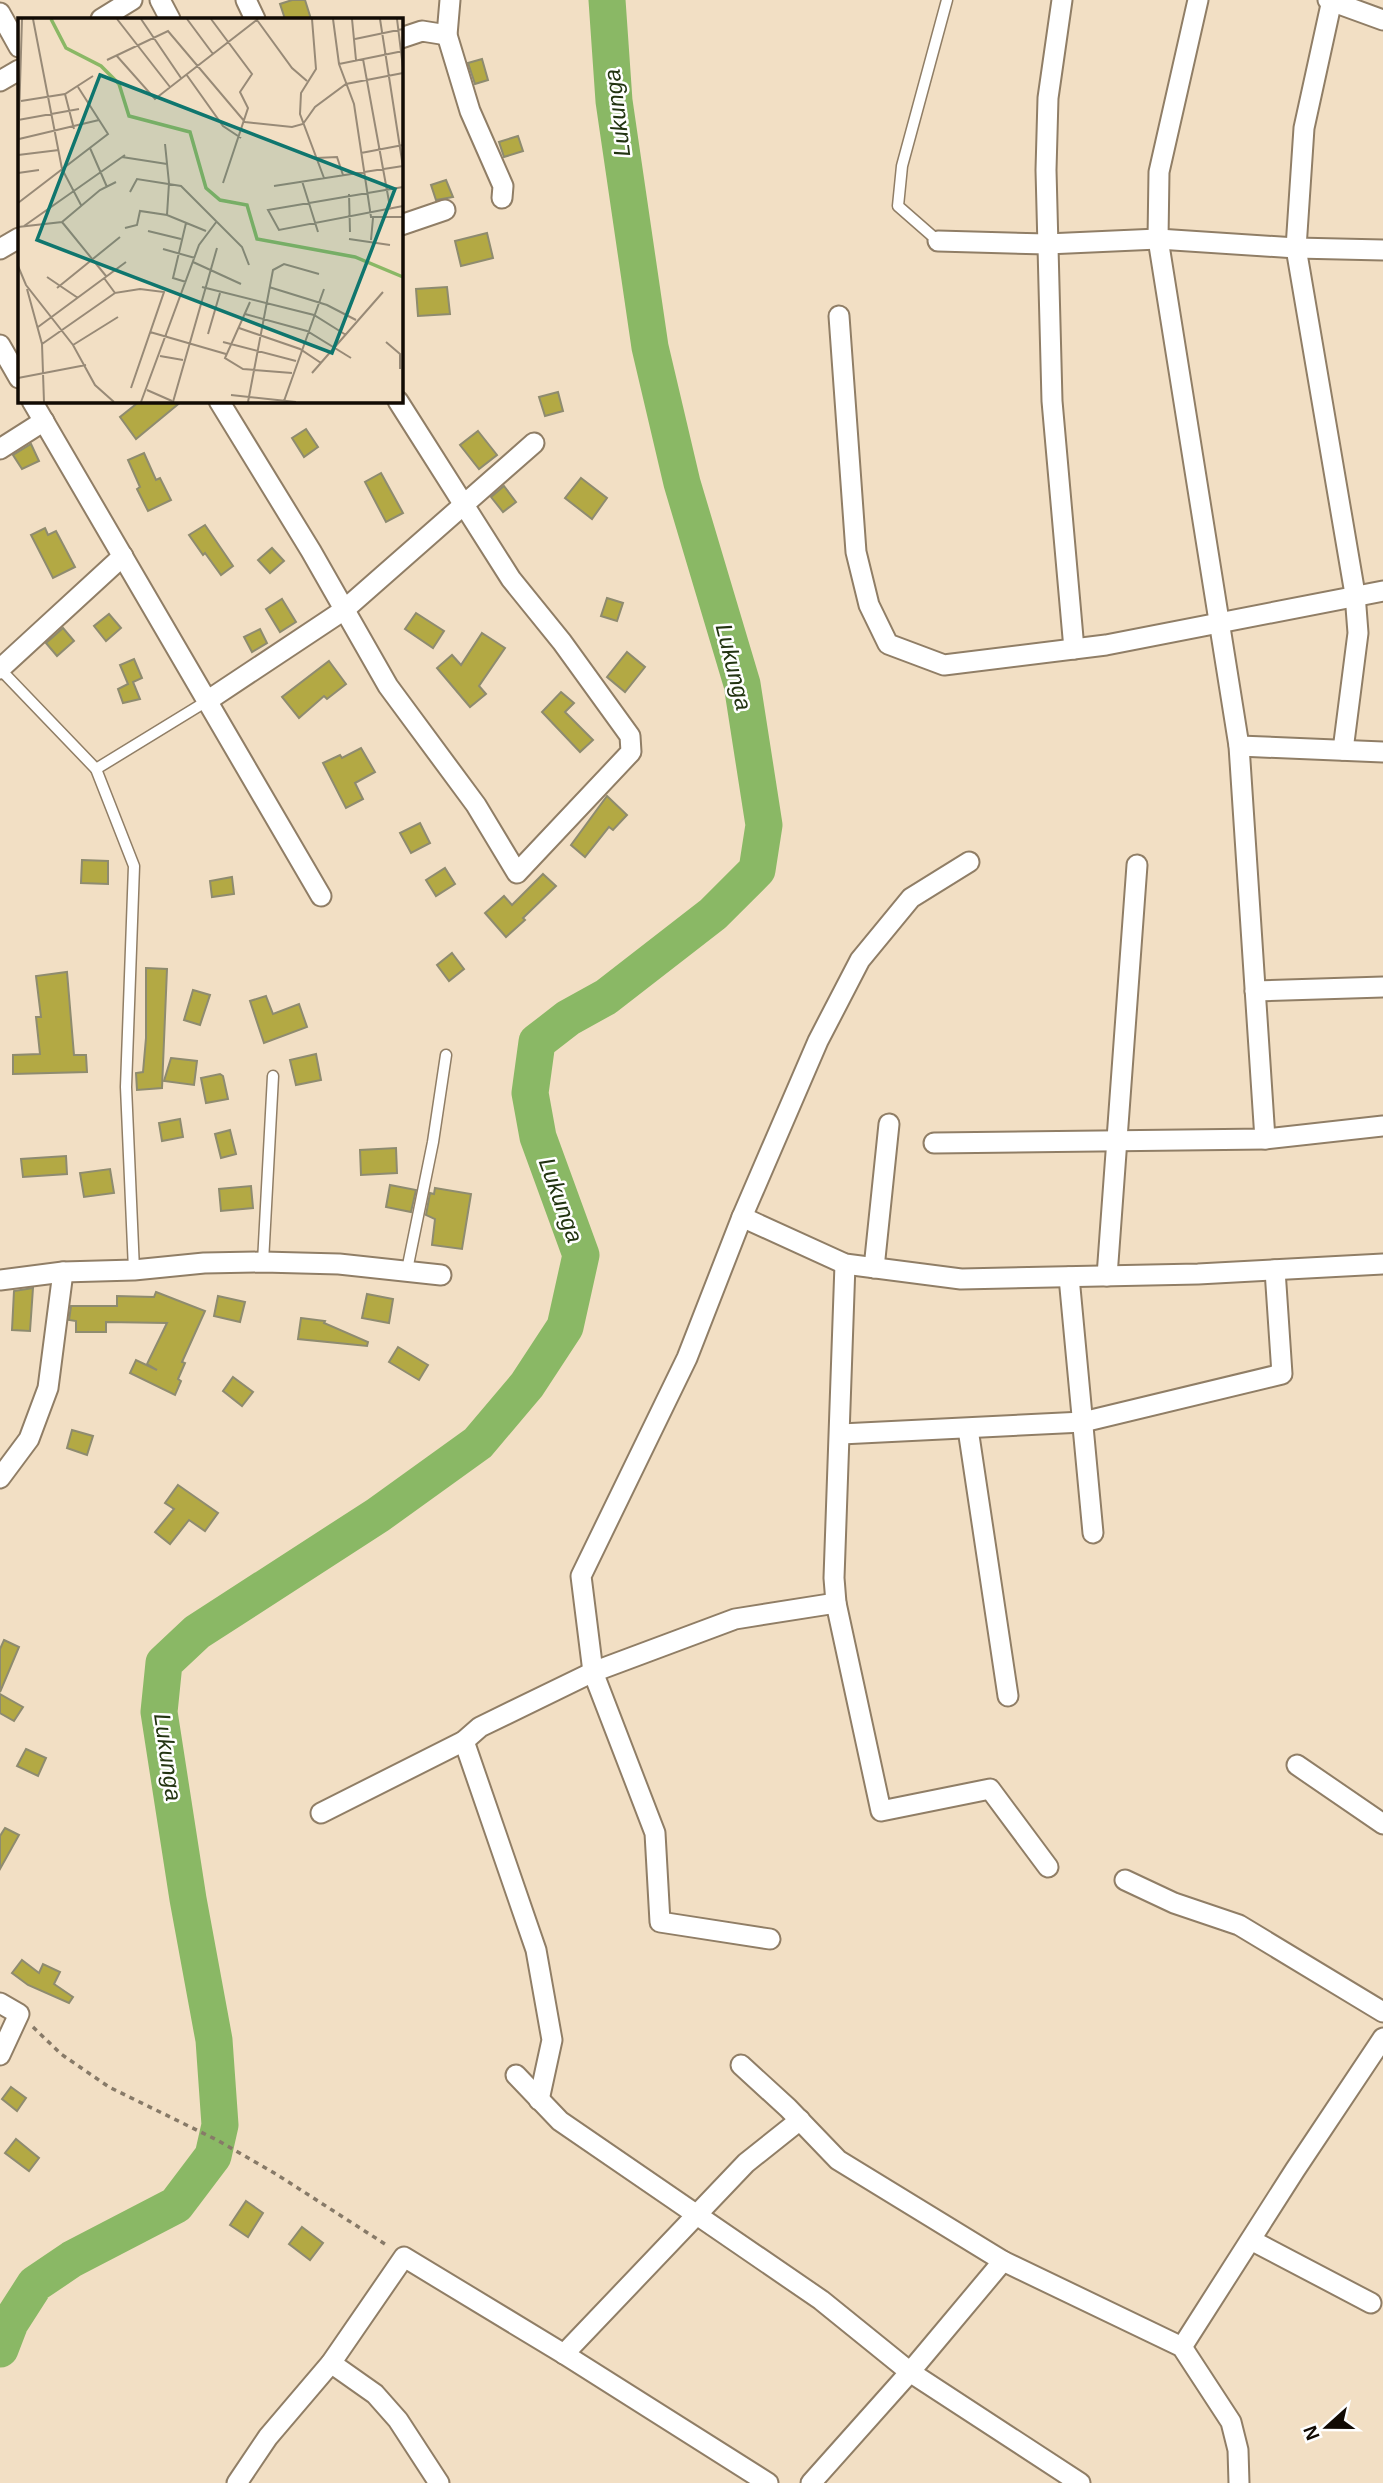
<svg xmlns="http://www.w3.org/2000/svg" width="1383" height="2483" viewBox="0 0 1383 2483" font-family="Helvetica,sans-serif">
	<style>
		.lines { fill: none; stroke-linecap: round; stroke-linejoin: round }
		.river { stroke: #8ab865; stroke-width: 37 }
		.building { fill: #b3a944; stroke: #8e8b6f; stroke-width: 2 }
		.lane-casing { stroke: #907e66; stroke-width: 13 }
		.street-casing { stroke: #907e66; stroke-width: 23 }
		.path { stroke: #877a68; stroke-width: 3.5; stroke-dasharray: 5 5; stroke-linecap: butt }
		.lane { stroke: #fff; stroke-width: 10 }
		.street { stroke: #fff; stroke-width: 19 }
		.labels { text-anchor: middle; stroke-width: 5; stroke-linejoin: round; paint-order: stroke }
		.water-label { font-size: 23px; font-style: italic; fill: #223411; stroke: #fff }
		.inset-river { fill: none; stroke: #8ab865; stroke-width: 3.5 }
		.inset-road { fill: none; stroke: #988a77; stroke-width: 2 }
		.view { fill: #0f766e; fill-opacity: 0.15; stroke: #0f766e; stroke-width: 3.5 }
		.inset-edge { fill: none; stroke: #110a03; stroke-width: 3.5 }
	</style>
	<rect width="100%" height="100%" fill="#f2dfc4"/>
	<g class="lines">
		<path class="river" d="M0,2349L10,2323L35,2284L72,2259L176,2205L213,2156L220,2125L214,2040L188,1899L159,1712L164,1663L197,1632L378,1515L478,1443L527,1385L565,1327L581,1255L538,1137L530,1093L537,1042L568,1018L606,997L713,914L757,870L764,825L742,684L682,483L650,347L614,101L607,0"/>
	</g>
	<g class="building">
		<path d="M292,0H305L311,19H285L280,4Z"/>
		<path d="M482,59L488,80L475,84L468,63Z"/>
		<path d="M518,136L523,151L504,157L499,142Z"/>
		<path d="M446,180L453,197L436,200L431,185Z"/>
		<path d="M487,233L493,258L461,266L455,241Z"/>
		<path d="M447,287L450,314L418,316L416,289Z"/>
		<path d="M558,392L563,411L545,416L539,397Z"/>
		<path d="M140,401H182L136,439L120,417Z"/>
		<path d="M306,429L318,447L304,457L292,438Z"/>
		<path d="M478,431L497,455L479,469L460,445Z"/>
		<path d="M31,444L39,461L22,469L13,455Z"/>
		<path d="M144,453L156,480L160,478L171,500L148,511L137,489L140,487L128,460Z"/>
		<path d="M381,473L403,513L386,522L365,482Z"/>
		<path d="M581,478L607,498L592,519L565,498Z"/>
		<path d="M504,486L516,502L503,512L491,497Z"/>
		<path d="M205,525L233,566L221,575L205,553L203,555L189,535Z"/>
		<path d="M45,528L48,535L56,531L75,567L53,578L31,535Z"/>
		<path d="M272,548L284,561L270,573L258,560Z"/>
		<path d="M607,598L623,603L617,621L601,616Z"/>
		<path d="M282,599L296,622L280,632L266,609Z"/>
		<path d="M416,613L444,631L433,648L405,629Z"/>
		<path d="M109,614L121,628L106,641L94,626Z"/>
		<path d="M63,628L74,641L57,656L46,643Z"/>
		<path d="M260,629L267,643L252,652L244,637Z"/>
		<path d="M482,633L505,648L479,686L486,694L470,707L437,668L452,655L461,665Z"/>
		<path d="M627,652L645,667L625,692L607,677Z"/>
		<path d="M134,659L142,678L133,682L140,699L123,703L118,689L128,684L120,665Z"/>
		<path d="M329,661L346,684L327,699L324,696L299,718L282,697Z"/>
		<path d="M561,692L574,703L565,712L593,740L580,752L542,712Z"/>
		<path d="M361,748L375,772L355,783L363,799L346,808L323,763L340,755L342,758Z"/>
		<path d="M607,796L627,815L613,830L609,827L585,857L571,845Z"/>
		<path d="M420,823L430,843L411,853L400,833Z"/>
		<path d="M82,860L108,861V884L81,883Z"/>
		<path d="M445,868L455,884L436,896L426,880Z"/>
		<path d="M543,874L556,886L523,918L525,920L506,937L485,913L504,896L512,905Z"/>
		<path d="M232,877L234,894L212,897L210,881Z"/>
		<path d="M452,953L464,969L449,981L437,965Z"/>
		<path d="M146,968L167,969L162,1088L137,1090L136,1073L143,1072L146,1038Z"/>
		<path d="M67,972L74,1055H86L87,1072L13,1074V1055L40,1054L36,1017H41L36,976Z"/>
		<path d="M193,990L210,995L200,1025L184,1020Z"/>
		<path d="M266,996L273,1014L299,1004L307,1027L264,1043L250,1001Z"/>
		<path d="M316,1054L321,1080L296,1085L290,1060Z"/>
		<path d="M171,1058L197,1061L194,1085L164,1081Z"/>
		<path d="M220,1074L223,1076L228,1099L206,1103L201,1078Z"/>
		<path d="M180,1119L183,1137L162,1141L159,1123Z"/>
		<path d="M230,1130L236,1154L221,1158L215,1134Z"/>
		<path d="M396,1148L397,1173L361,1175L360,1150Z"/>
		<path d="M66,1156L67,1174L23,1177L21,1159Z"/>
		<path d="M110,1169L114,1193L84,1197L80,1173Z"/>
		<path d="M390,1185L416,1190L411,1212L386,1207Z"/>
		<path d="M251,1186L253,1208L221,1211L219,1189Z"/>
		<path d="M435,1188L471,1194L462,1249L432,1245L435,1219L426,1215L430,1193L434,1194Z"/>
		<path d="M33,1288L30,1331L12,1330L14,1291Z"/>
		<path d="M156,1292L205,1311L182,1362L185,1363L178,1379L181,1381L175,1395L130,1373L136,1360L157,1370L147,1364L167,1323L106,1322V1332H76V1321L69,1320L71,1306H117V1296L154,1297Z"/>
		<path d="M367,1294L393,1299L389,1323L362,1318Z"/>
		<path d="M218,1296L245,1302L240,1322L214,1316Z"/>
		<path d="M301,1318L325,1321L324,1323L368,1342L367,1346L298,1339Z"/>
		<path d="M398,1347L428,1365L419,1380L389,1362Z"/>
		<path d="M233,1377L253,1392L242,1406L223,1391Z"/>
		<path d="M72,1430L93,1436L87,1455L67,1448Z"/>
		<path d="M178,1485L218,1513L205,1531L189,1520L170,1544L155,1532L174,1509L165,1503Z"/>
		<path d="M4,1640L19,1647L0,1692V1649Z"/>
		<path d="M0,1694L23,1707L14,1721L0,1713Z"/>
		<path d="M26,1749L46,1758L38,1776L17,1766Z"/>
		<path d="M5,1828L19,1835L0,1869V1836Z"/>
		<path d="M22,1960L39,1973L43,1964L60,1972L54,1984L73,1997L69,2003L28,1985L12,1973Z"/>
		<path d="M11,2087L26,2098L17,2111L2,2099Z"/>
		<path d="M16,2139L39,2158L29,2171L5,2153Z"/>
		<path d="M246,2201L263,2213L248,2237L230,2225Z"/>
		<path d="M302,2227L323,2243L310,2260L289,2244Z"/>
	</g>
	<g class="lines">
		<defs>
			<g id="lane">
				<path d="M938,241L898,206L902,166L947,0"/>
				<path d="M0,669L96,769L134,866L126,1087L134,1270"/>
				<path d="M96,769L207,701"/>
				<path d="M263,1262L273,1076"/>
				<path d="M407,1270L433,1142L446,1055"/>
			</g>
			<g id="street">
				<path d="M160,0L170,19"/>
				<path d="M246,0L255,19"/>
				<path d="M450,0L447,35L470,111L503,186L502,198"/>
				<path d="M1062,0L1048,98L1046,170L1052,401L1074,649"/>
				<path d="M1198,0L1159,172L1158,239L1239,746L1265,1139"/>
				<path d="M1328,0L1383,20"/>
				<path d="M1332,0L1304,128L1296,248L1355,594L1358,633L1343,750"/>
				<path d="M0,13L19,47"/>
				<path d="M101,19L132,0"/>
				<path d="M401,38L422,31L447,35"/>
				<path d="M0,81L19,70"/>
				<path d="M401,225L445,210"/>
				<path d="M938,241L1047,244L1158,239L1296,248L1383,250"/>
				<path d="M0,249L19,238"/>
				<path d="M839,316L856,552L869,605L888,644L944,665L1106,645L1383,591"/>
				<path d="M0,345L19,378"/>
				<path d="M32,401L321,896"/>
				<path d="M219,401L311,551L388,686L476,805L517,873L631,752L630,736L562,642L511,579L398,401"/>
				<path d="M0,449L44,421"/>
				<path d="M0,669L123,556"/>
				<path d="M207,701L344,610L534,443"/>
				<path d="M1239,746L1383,752"/>
				<path d="M1255,991L1383,987"/>
				<path d="M934,1143L1265,1139L1383,1126"/>
				<path d="M742,1217L845,1264L961,1279L1198,1274L1383,1264"/>
				<path d="M845,1264L834,1578L836,1603L881,1811L990,1789L1048,1867"/>
				<path d="M874,1268L889,1124"/>
				<path d="M1107,1276L1137,865"/>
				<path d="M1069,1277L1093,1533"/>
				<path d="M0,1280L63,1272L134,1270L204,1263L263,1262L339,1264L441,1275"/>
				<path d="M968,1429L1008,1696"/>
				<path d="M841,1434L1083,1422L1282,1374L1275,1270"/>
				<path d="M0,1478L29,1439L48,1388L63,1272"/>
				<path d="M464,1741L536,1950L552,2040L539,2100"/>
				<path d="M1297,1765L1383,1824"/>
				<path d="M321,1813L464,1741L480,1727L593,1672L735,1619L836,1603"/>
				<path d="M1125,1880L1174,1903L1239,1925L1383,2012"/>
				<path d="M770,1939L660,1922L655,1833L593,1672L581,1576L687,1358L742,1217L818,1041L860,960L911,898L969,862"/>
				<path d="M0,2003L19,2014L0,2055"/>
				<path d="M741,2065L788,2108L838,2160L1003,2261L1182,2347L1231,2422L1238,2450L1239,2483"/>
				<path d="M516,2075L560,2121L821,2300L910,2372L1080,2483"/>
				<path d="M1251,2240L1371,2303"/>
				<path d="M1182,2347L1295,2170L1383,2038"/>
				<path d="M564,2354L746,2163L800,2120"/>
				<path d="M331,2363L375,2394L398,2420L439,2483"/>
				<path d="M237,2483L268,2437L331,2363L404,2257L564,2354L768,2483"/>
				<path d="M811,2483L910,2372L1003,2261"/>
			</g>
		</defs>
		<use href="#lane" class="lane-casing"/>
		<use href="#street" class="street-casing"/>
		<path class="path" d="M33,2027L61,2054L109,2087L217,2140L276,2174L388,2246"/>
		<use href="#lane" class="lane"/>
		<use href="#street" class="street"/>
	</g>
	<g class="labels">
		<g class="water-label">
			<text transform="translate(617 113) rotate(-97)" y="8">Lukunga</text>
			<text transform="translate(734 667) rotate(76)" y="8">Lukunga</text>
			<text transform="translate(561 1200) rotate(70)" y="8">Lukunga</text>
			<text transform="translate(168 1757) rotate(82)" y="8">Lukunga</text>
		</g>
	</g>
	<g transform="translate(18 18)">
		<rect width="385" height="385" fill="#f2dfc4"/>
		<path class="inset-river" d="M33,1L48,30L83,48L101,66L111,98L172,114L188,170L202,182L229,187L239,221L337,239L385,259"/>
		<path class="inset-road" d="M15,1L44,151L63,187M99,1L152,69M123,1L163,60M169,1L195,36M193,1L234,56L222,74L230,90L205,165M294,1L298,51L283,75L282,96L306,160M315,1L321,46L336,86L353,199H385M334,1L338,42M362,1L385,149M379,1L385,50M239,2L274,50L289,63M337,21L385,11M98,37L137,81L240,1M345,41L372,189M89,42L150,13L227,104L274,109L285,106L297,89L328,66L385,55M321,46L385,33M168,56L205,108L223,120M47,76L56,111M3,83L47,76L75,58M0,102L61,91M1,121L81,102M147,126L151,165L149,197M72,130L89,169M0,133L4,1M343,135L385,127M0,137L41,132M104,139L149,146M298,140L319,139L325,157M0,155L21,152M284,163L300,214M256,168L385,148M385,169L250,192L261,212L385,188M112,174L119,161L163,168L224,229L231,247M331,176L332,214M0,185L90,116L60,69M44,204L88,258M6,208L107,137M0,209L44,204L82,172L98,164M107,210L119,207L122,193L149,197L188,213M130,213L163,221M331,221L372,227M353,222L355,200M145,231L177,240M175,244L223,266M0,248L8,267L55,327L77,367L96,384M29,259L60,280M86,260L97,275L122,271L146,274L113,370M168,264L155,260L168,205M184,269L296,297L328,317M251,269L309,287L338,302M39,270L102,219M9,271L24,326L26,384M232,284L207,340L225,351L274,355M227,296L289,313L333,340M20,309L108,244M221,310L282,331L303,345M132,314L208,336M190,316L202,275M205,324L278,343M368,324L382,336V351M24,326L97,275M55,327L100,299M142,338L165,342M294,355L365,274M0,360L68,347M129,372L154,383M213,377L278,384M266,383L306,271M123,384L181,227L199,203M155,384L199,230M230,384L255,252L266,246L301,256"/>
		<path class="view" d="M82,57L377,171L314,335L19,222Z"/>
		<rect width="385" height="385" class="inset-edge"/>
	</g>
	<g transform="translate(1327 2427) rotate(249)" stroke="#ffffff" stroke-width="5" paint-order="stroke">
	<path d="M0-5L12 26L0 18L-12 26Z" fill="#110a03"/>
	<text y="-10" font-size="19" font-weight="bold" text-anchor="middle" fill="#110a03">N</text>
	</g>
</svg>
